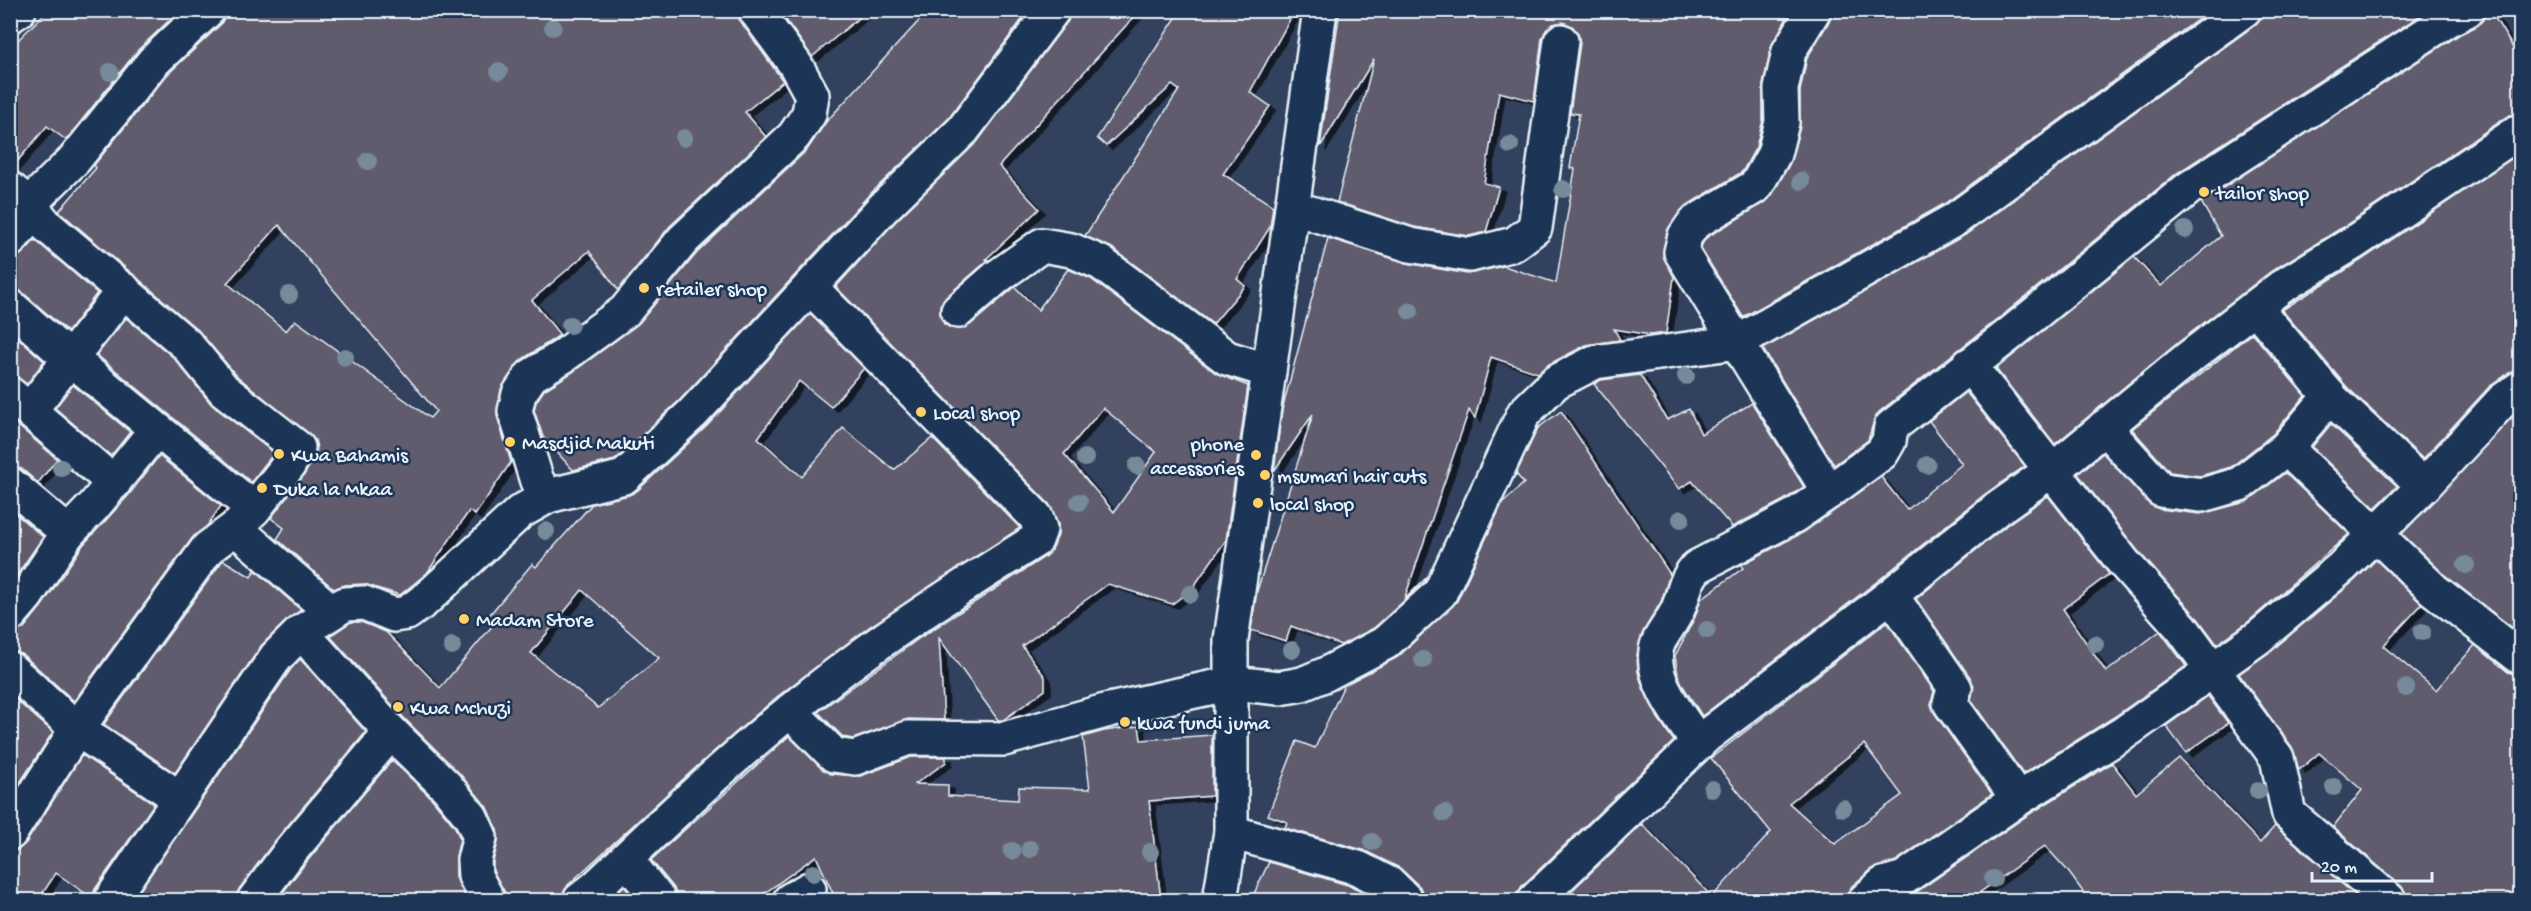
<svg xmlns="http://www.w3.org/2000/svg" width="2531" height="911" viewBox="0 0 2531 911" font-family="'Gochi Hand',sans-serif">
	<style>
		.building { fill: #605c6d; stroke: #e8f1f8; stroke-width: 1.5; fill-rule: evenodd; filter: url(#shadow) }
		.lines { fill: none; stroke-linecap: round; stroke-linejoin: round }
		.minor-casing { stroke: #e8f1f8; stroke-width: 38 }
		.minor { stroke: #1d3557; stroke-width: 33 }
		.tree { fill: #778a9a }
		.poi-dot { fill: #ffd166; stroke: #1d3557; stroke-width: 2 }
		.labels { text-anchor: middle; stroke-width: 5; stroke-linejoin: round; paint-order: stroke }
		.poi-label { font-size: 21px; fill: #e8f1f8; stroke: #1d3557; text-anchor: start }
	</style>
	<defs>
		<filter id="shadow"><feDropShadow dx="6" dy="4" stdDeviation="0" flood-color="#0009"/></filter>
	</defs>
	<rect width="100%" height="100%" fill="#31415e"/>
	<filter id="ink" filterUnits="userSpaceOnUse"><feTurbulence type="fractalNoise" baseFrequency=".0167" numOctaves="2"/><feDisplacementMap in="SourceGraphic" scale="12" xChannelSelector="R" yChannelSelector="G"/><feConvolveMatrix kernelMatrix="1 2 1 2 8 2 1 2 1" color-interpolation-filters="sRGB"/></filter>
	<g filter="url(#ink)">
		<g class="building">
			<path d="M48,10H180L138,50L66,140L47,126L10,170V48Z"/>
			<path d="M226,10H737L740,21L783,81L745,112L766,137L670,226L618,290L589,251L532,300L560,335L521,360L501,389L497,416L511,462L475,515L469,511L427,573L400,595L363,584L344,585L334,589L277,539L284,528L271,518L304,475L315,457L317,448L315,440L237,376L198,330L59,211L96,168L94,165L167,75L221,24ZM279,225L436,411L430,418L295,320L286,331L227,283Z"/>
			<path d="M779,10H868L812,57Z"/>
			<path d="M929,10H1029L949,118L868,196L680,400L615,460L573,470L543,437L534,410L536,402L544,390L573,372L639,323L697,253L807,150L826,122Z"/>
			<path d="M1071,10H1140L999,166L1039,209L986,259L988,260L946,297L940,305V315L944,324L951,328L962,329L970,325L1015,287L1038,310L1068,269L1091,279L1216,373L1248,386L1226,540L1192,589L1172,604L1108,584L1022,646L1045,677V690L1003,720H998L939,638L944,720L908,719L853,739L843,737L818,712L921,637L1046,556L1053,547L1058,535V523L1049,504L836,287L895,222L978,141L1068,21ZM1103,408L1156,452L1114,512L1064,454Z"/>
			<path d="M1181,10H1295L1250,92L1270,106L1223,174L1273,206L1270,227L1237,279L1245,286L1213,324L1112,248L1085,236L1179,90L1172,85L1106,146L1097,138Z"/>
			<path d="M1340,10H1766L1789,14L1771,47L1763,85V120L1756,147L1742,172L1684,207L1667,231L1663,255L1674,277L1666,333L1651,335L1614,329L1620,340L1586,345L1547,365L1538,373L1491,357L1475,418L1469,410L1404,600L1426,578L1425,582L1374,628L1341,645L1291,626L1286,641L1251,630L1257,591L1313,414L1274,471L1282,410L1328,238L1407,263L1467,274L1504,266L1556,283L1575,169L1570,168L1579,114L1570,113L1580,43L1578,33L1572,26L1563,22L1553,24L1546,30L1542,38L1534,101L1499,92L1484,183L1499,187L1486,232L1469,236L1414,227L1337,202L1374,59L1320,147Z"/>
			<path d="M1833,10H2211L1944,204L1743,317L1701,249L1702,244L1707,237L1766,202L1772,195L1790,163L1800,127V91L1807,58L1830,20Z"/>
			<path d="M2262,10H2423L2424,13L2177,173L1998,319L1879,412L1873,424L1868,440L1834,465L1763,349L1965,235L2255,25L2261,18Z"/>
			<path d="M2486,10H2490L2520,59V113L2510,115L2343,227L2270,272L2179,342L2055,444L1996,369L2134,257L2161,286L2221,236L2201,202L2460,34L2475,27L2483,20Z"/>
			<path d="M2520,153V370L2509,373L2489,387L2423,459L2347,387L2282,310L2363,259Z"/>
			<path d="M35,240L97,293L68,332L22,292L10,288V258L24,252Z"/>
			<path d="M810,314L864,368L831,407L799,381L758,438L802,477L843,428L894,470L932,438L1020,528L869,627L778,696L703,761L568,885L563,893L562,900H507L504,891L493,871V862L498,842L497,830L486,806L460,774L405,719L330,636L351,622H361L386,632L440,688L493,625L486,619L532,564L536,567L592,504L629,495L637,491L707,426ZM582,590L659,658L598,708L531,653Z"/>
			<path d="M126,318L173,357L212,405L274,453L251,482L97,355Z"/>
			<path d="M10,331L44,361L27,384L10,376Z"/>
			<path d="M2252,333L2305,396L2273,434L2231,467L2200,476L2170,472L2132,429Z"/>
			<path d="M1640,375L1667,420L1689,409L1701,434L1752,403L1804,487L1784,500L1732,527L1692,481L1679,489L1594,384L1601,380Z"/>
			<path d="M73,385L130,432L111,456L55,408Z"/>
			<path d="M1966,392L2025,466L1985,494L1879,580L1702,716L1683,686L1678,675L1675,656L1695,617L1701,599L1743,568L1741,565L1804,532L1881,477L1907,510L1962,464L1929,421Z"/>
			<path d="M1561,411L1670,574L1661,602L1643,632L1637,655L1638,672L1643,688L1658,718L1674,741L1522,886L1517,894V900H1424L1420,887L1400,868L1363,850L1285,828L1287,822L1268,815L1297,741L1315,748L1344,685L1398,657L1457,601L1502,504L1524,483L1516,474L1538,428Z"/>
			<path d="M2514,415L2520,420V634L2446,576L2402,534Z"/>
			<path d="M10,419L57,459L38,483L22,469L10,466Z"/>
			<path d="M2331,424L2397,486L2375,508L2312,447Z"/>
			<path d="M2103,453L2148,503L2159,509L2200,514L2246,502L2285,473L2349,534L2248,622L2217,644L2196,616L2138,551L2078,474Z"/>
			<path d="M159,456L221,506L207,526L193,537L74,701L23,655L10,651V633L24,628L41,607L83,545L128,496Z"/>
			<path d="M2048,496L2109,574L2063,609L2106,672L2160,631L2186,666L2114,717L2023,774L1971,700L1974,686L1970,677L1916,599L2008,524Z"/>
			<path d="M10,509L43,537L10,585Z"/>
			<path d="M223,560L251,577L255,570L301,610L288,619L261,646L175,773L104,724Z"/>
			<path d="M2376,560L2422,604L2383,646L2436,690L2475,645L2508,672L2520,675V900H2407L2406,893L2401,886L2333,827L2362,790L2319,753L2299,770L2292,747L2239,674L2271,651L2354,581Z"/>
			<path d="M1887,622L1934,691L1931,705L1935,714L1992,794L1896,861L1871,870L1852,886L1847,894V900H1562L1642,824L1712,897L1771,832L1711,758ZM1864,744L1902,795L1835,844L1789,803Z"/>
			<path d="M300,659L366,732L274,842L239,889L236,900H133L291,669Z"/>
			<path d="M10,695L53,732L10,798Z"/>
			<path d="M2208,696L2228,723L2186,753L2166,726Z"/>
			<path d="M1139,726L1141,740L1212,735V796L1149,801L1161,900H836L816,856L755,900H677L674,888L651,860L789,736L821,768L831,774L861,776L911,757H946V762L915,784L948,785V796L1018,800L1019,787L1090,789L1083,737L1104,731Z"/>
			<path d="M82,755L154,804L95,889L92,898L56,873L38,900H10V852L19,849L26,843Z"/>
			<path d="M2179,758L2260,843L2275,826L2361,900H2089L2067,870L2045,846L1969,900H1893L1915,893L2028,815L2112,763L2136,794Z"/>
			<path d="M392,760L433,800L455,827L460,839L456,856V877L467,900H277L304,865Z"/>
			<path d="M1269,862L1351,886L1380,900H1251Z"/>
			<path d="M624,886L635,900H609Z"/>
		</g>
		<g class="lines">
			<defs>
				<g id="minor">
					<path d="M208,10L153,62L75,159L29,204L47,226L186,344L224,390L298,448L288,466L254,509"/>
					<path d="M1814,10L1789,51L1781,89L1782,122L1774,154L1756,186L1694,223L1685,236L1681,252L1829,492L1882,453L1889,441L1891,427L2010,334L2189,188L2451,18L2467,10"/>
					<path d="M10,16L19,10"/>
					<path d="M10,189L29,204L26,221L10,240"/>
					<path d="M1292,207L1410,245L1470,255L1514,244L1535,228L1561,41"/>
					<path d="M810,287L882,209L963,130L1053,10"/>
					<path d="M10,306L53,344L254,509L235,528L208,548L77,729L10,833"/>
					<path d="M2255,307L2333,400L2424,486"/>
					<path d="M958,311L997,277L1042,245L1071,250L1101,263L1227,358L1269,371"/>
					<path d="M1969,365L2124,563L2182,628L2277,758L2289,814L2389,900"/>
					<path d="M10,394L114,483"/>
					<path d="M30,410L124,290"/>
					<path d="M2104,427L2161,490L2202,495L2240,484L2286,448L2434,590L2520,657"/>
					<path d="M2286,448L2330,396"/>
					<path d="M10,484L68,533"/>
					<path d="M548,496L537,481L515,411L519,394L531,376L562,357L625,311L683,240L794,136L809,114L812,95L795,64L755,10"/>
					<path d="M235,528L332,612"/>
					<path d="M1891,595L1955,688L1950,703L2018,799"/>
					<path d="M10,615L27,595L68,533L94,506L156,430"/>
					<path d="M301,632L391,732L447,787L471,817L480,837L474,860L475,876L488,900"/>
					<path d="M10,669L77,729L179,798"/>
					<path d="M790,711L834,755L855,758L908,738L1004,739L1109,710L1232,683L1280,688L1302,684L1326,674L1385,643L1440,593L1524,413L1556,382L1595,362L1738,342L1954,220L2244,10"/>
					<path d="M1698,742C1681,719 1644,673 1659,641C1665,630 1673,620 1678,609C1685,592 1684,581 1697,567L1794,516L1829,492"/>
					<path d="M1231,832L1358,868L1391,885L1406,900"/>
					<path d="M626,859L659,900"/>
					<path d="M111,900L276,657L301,632L345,604L364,603L394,615L407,613L425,600L520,512L548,496L624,477L693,413L810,287L1036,517L1040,529L1036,540C951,593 867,647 790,711C722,766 659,827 595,888L580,900"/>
					<path d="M254,900L289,853L391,732"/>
					<path d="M790,900L809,889"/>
					<path d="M1220,900L1231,832V640L1320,10"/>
					<path d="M1535,900L1705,737L1891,595L1997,509L2059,465L2191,356L2281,287L2353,243L2520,131"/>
					<path d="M1865,900L1883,884L1904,878L2018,799L2124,733L2259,637L2342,567L2424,486L2503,400L2520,388"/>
				</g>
			</defs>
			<use href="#minor" class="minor-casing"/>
			<use href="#minor" class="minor"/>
		</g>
		<g class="tree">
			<circle cx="553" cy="27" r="9"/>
			<circle cx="499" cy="71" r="9"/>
			<circle cx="110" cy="72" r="9"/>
			<circle cx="684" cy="138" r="9"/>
			<circle cx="1510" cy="145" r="9"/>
			<circle cx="368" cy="161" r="9"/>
			<circle cx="1801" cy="181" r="9"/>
			<circle cx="1563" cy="189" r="9"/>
			<circle cx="2185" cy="230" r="9"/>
			<circle cx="289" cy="295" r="9"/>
			<circle cx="1410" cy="311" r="9"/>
			<circle cx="570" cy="325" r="9"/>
			<circle cx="345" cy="357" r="9"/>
			<circle cx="1686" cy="376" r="9"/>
			<circle cx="1085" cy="458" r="9"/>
			<circle cx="1927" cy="465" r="9"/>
			<circle cx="1137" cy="466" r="9"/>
			<circle cx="61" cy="468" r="9"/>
			<circle cx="1079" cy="502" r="9"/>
			<circle cx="1681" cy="519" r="9"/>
			<circle cx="546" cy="531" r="9"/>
			<circle cx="2466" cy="565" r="9"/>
			<circle cx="1190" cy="594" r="9"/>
			<circle cx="1707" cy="630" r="9"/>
			<circle cx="2422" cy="632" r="9"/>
			<circle cx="2095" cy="644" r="9"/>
			<circle cx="452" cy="646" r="9"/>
			<circle cx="1292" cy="650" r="9"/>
			<circle cx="1423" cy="660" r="9"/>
			<circle cx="2406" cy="688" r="9"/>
			<circle cx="2334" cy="787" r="9"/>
			<circle cx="1712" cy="789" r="9"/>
			<circle cx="2258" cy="791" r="9"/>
			<circle cx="1843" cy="808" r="9"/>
			<circle cx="1444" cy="813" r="9"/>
			<circle cx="1372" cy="842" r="9"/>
			<circle cx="1030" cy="849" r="9"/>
			<circle cx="1012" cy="851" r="9"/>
			<circle cx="1150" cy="852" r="9"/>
			<circle cx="813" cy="873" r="9"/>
			<circle cx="1993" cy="879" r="9"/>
		</g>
	</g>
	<g class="poi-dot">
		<circle cx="2204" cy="192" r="6"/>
		<circle cx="644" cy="288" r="6"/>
		<circle cx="921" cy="412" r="6"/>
		<circle cx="510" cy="442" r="6"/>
		<circle cx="279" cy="454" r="6"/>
		<circle cx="1256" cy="455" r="6"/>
		<circle cx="1265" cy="475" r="6"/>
		<circle cx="262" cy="488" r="6"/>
		<circle cx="1258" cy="503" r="6"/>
		<circle cx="464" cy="619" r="6"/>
		<circle cx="398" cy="707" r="6"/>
		<circle cx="1125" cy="722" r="6"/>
	</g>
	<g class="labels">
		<g class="poi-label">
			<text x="2216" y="199">tailor shop</text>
			<text x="656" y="295">retailer shop</text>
			<text x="933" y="419">Local shop</text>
			<text x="522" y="449">Masdjid Makuti</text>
			<text x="1244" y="450" text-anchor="end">phone<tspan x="1244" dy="24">accessories</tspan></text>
			<text x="291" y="461">Kwa Bahamis</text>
			<text x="1277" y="482">msumari hair cuts</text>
			<text x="274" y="495">Duka la Mkaa</text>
			<text x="1270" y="510">local shop</text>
			<text x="476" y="626">Madam Store</text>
			<text x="410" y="714">Kwa Mchuzi</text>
			<text x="1137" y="729">kwa fundi juma</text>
		</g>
	</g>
	<rect width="2531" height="911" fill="none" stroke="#1d3557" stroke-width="36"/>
	<rect x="18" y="18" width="2495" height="875" fill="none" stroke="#e8f1f8" stroke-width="2" filter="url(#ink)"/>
	<path d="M2312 872v9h120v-9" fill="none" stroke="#e8f1f8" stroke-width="3"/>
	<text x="2321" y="872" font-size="18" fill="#e8f1f8" stroke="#1d3557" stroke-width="4.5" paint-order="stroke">20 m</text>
</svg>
